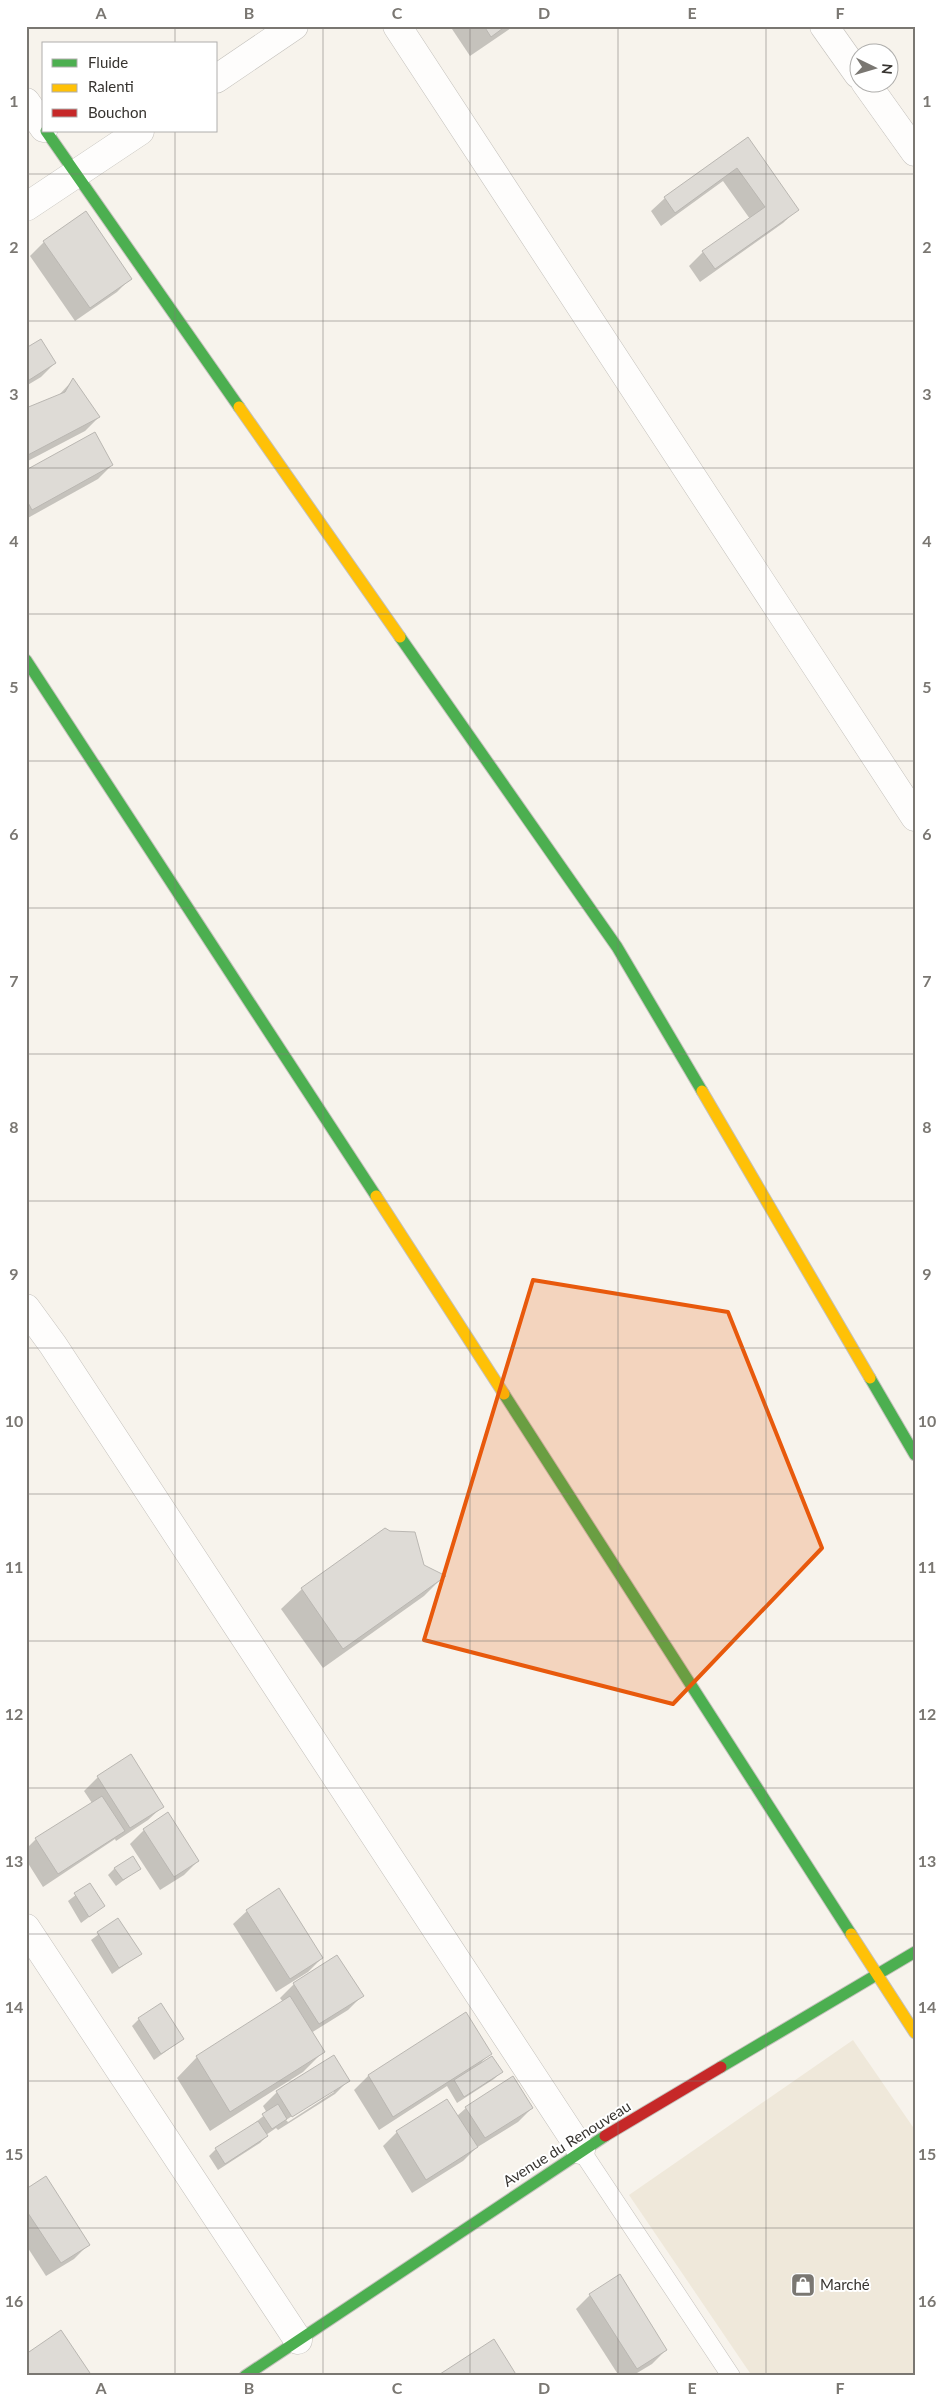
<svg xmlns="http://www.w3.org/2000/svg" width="941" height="2402" viewBox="0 0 941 2402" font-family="Lato,sans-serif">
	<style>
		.built { fill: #efe8da }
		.shadow { fill: #0003; fill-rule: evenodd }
		.building { fill: #dedbd6; stroke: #bab7b2 }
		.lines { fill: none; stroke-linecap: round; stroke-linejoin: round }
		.lane-casing { stroke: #c4c1bc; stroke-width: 19 }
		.street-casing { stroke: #c4c1bc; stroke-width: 29 }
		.fast-casing { stroke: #c4c1bc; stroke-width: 13 }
		.slow-casing { stroke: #c4c1bc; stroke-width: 13 }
		.jam-casing { stroke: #c4c1bc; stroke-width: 13 }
		.lane { stroke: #fefdfc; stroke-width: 18 }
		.street { stroke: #fefdfc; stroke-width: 28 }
		.fast { stroke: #4caf50; stroke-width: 11 }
		.slow { stroke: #ffc107; stroke-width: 11 }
		.jam { stroke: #c62828; stroke-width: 11 }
		.marked { fill: #e8590c; fill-opacity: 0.2; stroke: #e8590c; stroke-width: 4; stroke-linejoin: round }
		.grid { fill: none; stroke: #7a7772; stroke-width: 1; stroke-opacity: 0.55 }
		.labels { text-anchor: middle; stroke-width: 4; stroke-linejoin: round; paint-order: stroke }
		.street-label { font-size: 15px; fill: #373430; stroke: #fff }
		.poi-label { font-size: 15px; fill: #373430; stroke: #fff; text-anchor: start }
		.neatline { fill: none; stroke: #7a7772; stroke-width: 2 }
		.grid-label { font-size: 16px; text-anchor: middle; font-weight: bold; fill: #7a7772 }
	</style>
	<rect width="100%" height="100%" fill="#f7f3ec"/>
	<path class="built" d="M853,2040L915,2130V2376H752L629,2195Z"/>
	<g class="shadow">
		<path d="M450,26H514L470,56Z"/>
		<path d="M748,139L797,210L783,223L700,282L689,266L703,252L750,219L723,181L661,226L651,211L665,198Z"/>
		<path d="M44,242L131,278L117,292L75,321L30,256Z"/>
		<path d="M26,350L55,363L41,377L26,386Z"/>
		<path d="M73,380L99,417L85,431L26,462V409L58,396Z"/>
		<path d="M112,465L98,479L26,519V471Z"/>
		<path d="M423,1566L444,1576L424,1596L323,1668L281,1609L302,1589Z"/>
		<path d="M98,1777L162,1807L148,1820L116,1841L115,1839L43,1887L26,1860V1849L36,1839L92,1803L84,1791Z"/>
		<path d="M144,1830L198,1861L184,1875L160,1890L130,1844Z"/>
		<path d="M115,1868H140L116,1886L108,1875Z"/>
		<path d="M90,1884L104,1906L81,1923L68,1901Z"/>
		<path d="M247,1911L322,1958L308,1972L276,1992L233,1924Z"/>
		<path d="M118,1920L140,1954L112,1974L91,1940Z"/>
		<path d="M294,1984L362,1996L348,2010L311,2033L323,2052L303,2072L210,2131L177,2078L197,2057L283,2002L280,1998Z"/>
		<path d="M466,2014L490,2053L480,2064L501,2072L494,2079L457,2103L447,2086L379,2130L354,2090L368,2076Z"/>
		<path d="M139,2019L183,2039L154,2060L132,2026Z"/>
		<path d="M334,2056L349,2080L335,2094L278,2130L276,2128L266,2135L267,2136L260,2143L218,2170L209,2156L216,2149L257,2123L256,2122L267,2113L263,2106L277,2092ZM334,2089V2092L288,2122L286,2120Z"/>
		<path d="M466,2108H532L518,2122L476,2148L463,2161L412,2193L383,2146L397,2132L457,2116Z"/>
		<path d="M26,2190L88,2245L74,2259L46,2276L26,2245Z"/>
		<path d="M590,2295L666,2350L652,2364L632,2376H619L576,2309Z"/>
	</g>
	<g class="building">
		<path d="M484,26H506L491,37Z"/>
		<path d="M748,137L799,210L715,269L702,251L765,207L737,168L675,213L664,197Z"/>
		<path d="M86,211L132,279L90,308L43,241Z"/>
		<path d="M41,339L56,363L26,382V348Z"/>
		<path d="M73,378L100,417L26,456V408L65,392Z"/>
		<path d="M95,432L113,465L32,510L26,499V470Z"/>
		<path d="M385,1528L390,1531L415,1532L424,1565L446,1576L343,1649L301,1588Z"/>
		<path d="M131,1754L164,1807L130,1828L97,1776Z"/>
		<path d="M102,1796L125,1831L58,1874L35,1838Z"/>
		<path d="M168,1812L199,1861L174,1877L143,1829Z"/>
		<path d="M133,1856L141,1869L123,1880L114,1868Z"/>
		<path d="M90,1883L105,1906L89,1917L74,1893Z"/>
		<path d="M279,1888L323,1958L290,1979L246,1910Z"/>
		<path d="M118,1918L142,1954L119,1968L97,1932Z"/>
		<path d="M337,1955L364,1996L319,2024L293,1983Z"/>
		<path d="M290,1996L325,2052L230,2112L196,2056Z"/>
		<path d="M161,2003L184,2039L161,2054L138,2018Z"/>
		<path d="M466,2012L492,2054L393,2117L368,2075Z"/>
		<path d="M334,2055L350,2081L292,2117L276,2091Z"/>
		<path d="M492,2056L503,2072L464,2097L454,2080Z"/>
		<path d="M513,2076L533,2108L485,2138L465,2107Z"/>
		<path d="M447,2099L478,2147L426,2180L396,2131Z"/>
		<path d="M278,2104L287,2119L272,2129L262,2114Z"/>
		<path d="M258,2121L268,2136L225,2164L215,2148Z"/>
		<path d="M46,2176L90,2245L61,2263L26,2210V2189Z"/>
		<path d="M620,2274L667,2350L637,2369L589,2294Z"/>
		<path d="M61,2330L92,2376H26V2354Z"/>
		<path d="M494,2339L517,2376H437Z"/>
	</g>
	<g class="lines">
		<defs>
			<path id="lane" d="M581,2150L731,2376"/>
			<g id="street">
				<path d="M397,26L915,817"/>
				<path d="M824,26L858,74"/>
				<path d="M216,79L294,26"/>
				<path d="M865,82L915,152"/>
				<path d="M26,102L44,128"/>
				<path d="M26,207L140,131"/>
				<path d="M26,1308L53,1345L581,2150"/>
				<path d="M26,1928L298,2340"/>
			</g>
			<g id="fast">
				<path d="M46,131L239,407"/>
				<path d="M400,637L617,947L702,1091"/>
				<path d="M26,660L376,1196"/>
				<path d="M870,1378L915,1455"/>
				<path d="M504,1394L851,1934"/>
				<path d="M721,2067L915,1952"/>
				<path d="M245,2376L605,2136"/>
			</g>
			<g id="slow">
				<path d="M239,407L400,637"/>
				<path d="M702,1091L870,1378"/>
				<path d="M376,1196L504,1394"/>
				<path d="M851,1934L915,2033"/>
			</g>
			<path id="jam" d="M605,2136L721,2067"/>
		</defs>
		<use href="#lane" class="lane-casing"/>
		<use href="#street" class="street-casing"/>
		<use href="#fast" class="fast-casing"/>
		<use href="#slow" class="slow-casing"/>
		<use href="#jam" class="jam-casing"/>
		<use href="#lane" class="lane"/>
		<use href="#street" class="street"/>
		<use href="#fast" class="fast"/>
		<use href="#slow" class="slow"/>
		<use href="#jam" class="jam"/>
	</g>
	<path class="marked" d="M533,1280L728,1312L822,1548L673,1704L424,1640Z"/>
	<path class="grid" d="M175,26V44M323,26V2376M470,26V2376M618,26V2376M766,26V2376M175,131V2376M26,174H915M26,321H915M26,468H915M26,614H915M26,761H915M26,908H915M26,1054H915M26,1201H915M26,1348H915M26,1494H915M26,1641H915M26,1788H915M26,1934H915M26,2081H915M26,2228H915"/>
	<defs>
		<symbol id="shop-square" viewBox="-11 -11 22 22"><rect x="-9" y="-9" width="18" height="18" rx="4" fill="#7a7772" stroke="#fff"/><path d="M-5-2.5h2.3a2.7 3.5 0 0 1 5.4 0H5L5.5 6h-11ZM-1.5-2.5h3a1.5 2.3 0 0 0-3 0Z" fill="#fff"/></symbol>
	</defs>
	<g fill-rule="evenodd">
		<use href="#shop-square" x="789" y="2271" width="28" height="28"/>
	</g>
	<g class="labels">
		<g class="street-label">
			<text transform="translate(567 2144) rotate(-32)" y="5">Avenue du Renouveau</text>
		</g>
		<g class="poi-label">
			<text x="820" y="2290">Marché</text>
		</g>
	</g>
	<rect width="941" height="2402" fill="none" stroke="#ffffff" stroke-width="55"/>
	<rect x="42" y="42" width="175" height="90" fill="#ffffff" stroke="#afaeac"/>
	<rect x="52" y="59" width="25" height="8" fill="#4caf50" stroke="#afaeac"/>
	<text x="88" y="68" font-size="15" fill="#373430">Fluide</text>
	<rect x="52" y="84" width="25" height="8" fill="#ffc107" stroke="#afaeac"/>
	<text x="88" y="92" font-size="15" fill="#373430">Ralenti</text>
	<rect x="52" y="109" width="25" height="8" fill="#c62828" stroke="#afaeac"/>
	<text x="88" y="118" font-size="15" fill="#373430">Bouchon</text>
	<g transform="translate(874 68) rotate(95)"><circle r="24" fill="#ffffff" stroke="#afaeac"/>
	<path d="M0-4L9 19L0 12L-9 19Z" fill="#7a7772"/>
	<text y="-8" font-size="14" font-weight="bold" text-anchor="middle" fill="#373430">N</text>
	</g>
	<rect x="28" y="28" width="886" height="2346" class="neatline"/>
	<g class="grid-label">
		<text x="101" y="19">A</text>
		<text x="249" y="19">B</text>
		<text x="397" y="19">C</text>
		<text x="544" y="19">D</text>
		<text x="692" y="19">E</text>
		<text x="840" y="19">F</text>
		<text x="14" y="107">1</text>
		<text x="927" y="107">1</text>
		<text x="14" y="253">2</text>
		<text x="927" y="253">2</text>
		<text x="14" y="400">3</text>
		<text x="927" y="400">3</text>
		<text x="14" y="547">4</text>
		<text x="927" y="547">4</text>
		<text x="14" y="693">5</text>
		<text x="927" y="693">5</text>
		<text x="14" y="840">6</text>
		<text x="927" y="840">6</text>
		<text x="14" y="987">7</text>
		<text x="927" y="987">7</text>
		<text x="14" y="1133">8</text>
		<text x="927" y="1133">8</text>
		<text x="14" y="1280">9</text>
		<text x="927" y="1280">9</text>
		<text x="14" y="1427">10</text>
		<text x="927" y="1427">10</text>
		<text x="14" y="1573">11</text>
		<text x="927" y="1573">11</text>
		<text x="14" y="1720">12</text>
		<text x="927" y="1720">12</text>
		<text x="14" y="1867">13</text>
		<text x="927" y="1867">13</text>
		<text x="14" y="2013">14</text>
		<text x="927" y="2013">14</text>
		<text x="14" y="2160">15</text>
		<text x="927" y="2160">15</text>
		<text x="14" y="2307">16</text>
		<text x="927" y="2307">16</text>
		<text x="101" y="2394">A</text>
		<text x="249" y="2394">B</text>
		<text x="397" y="2394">C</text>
		<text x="544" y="2394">D</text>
		<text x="692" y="2394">E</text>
		<text x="840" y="2394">F</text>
	</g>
</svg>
